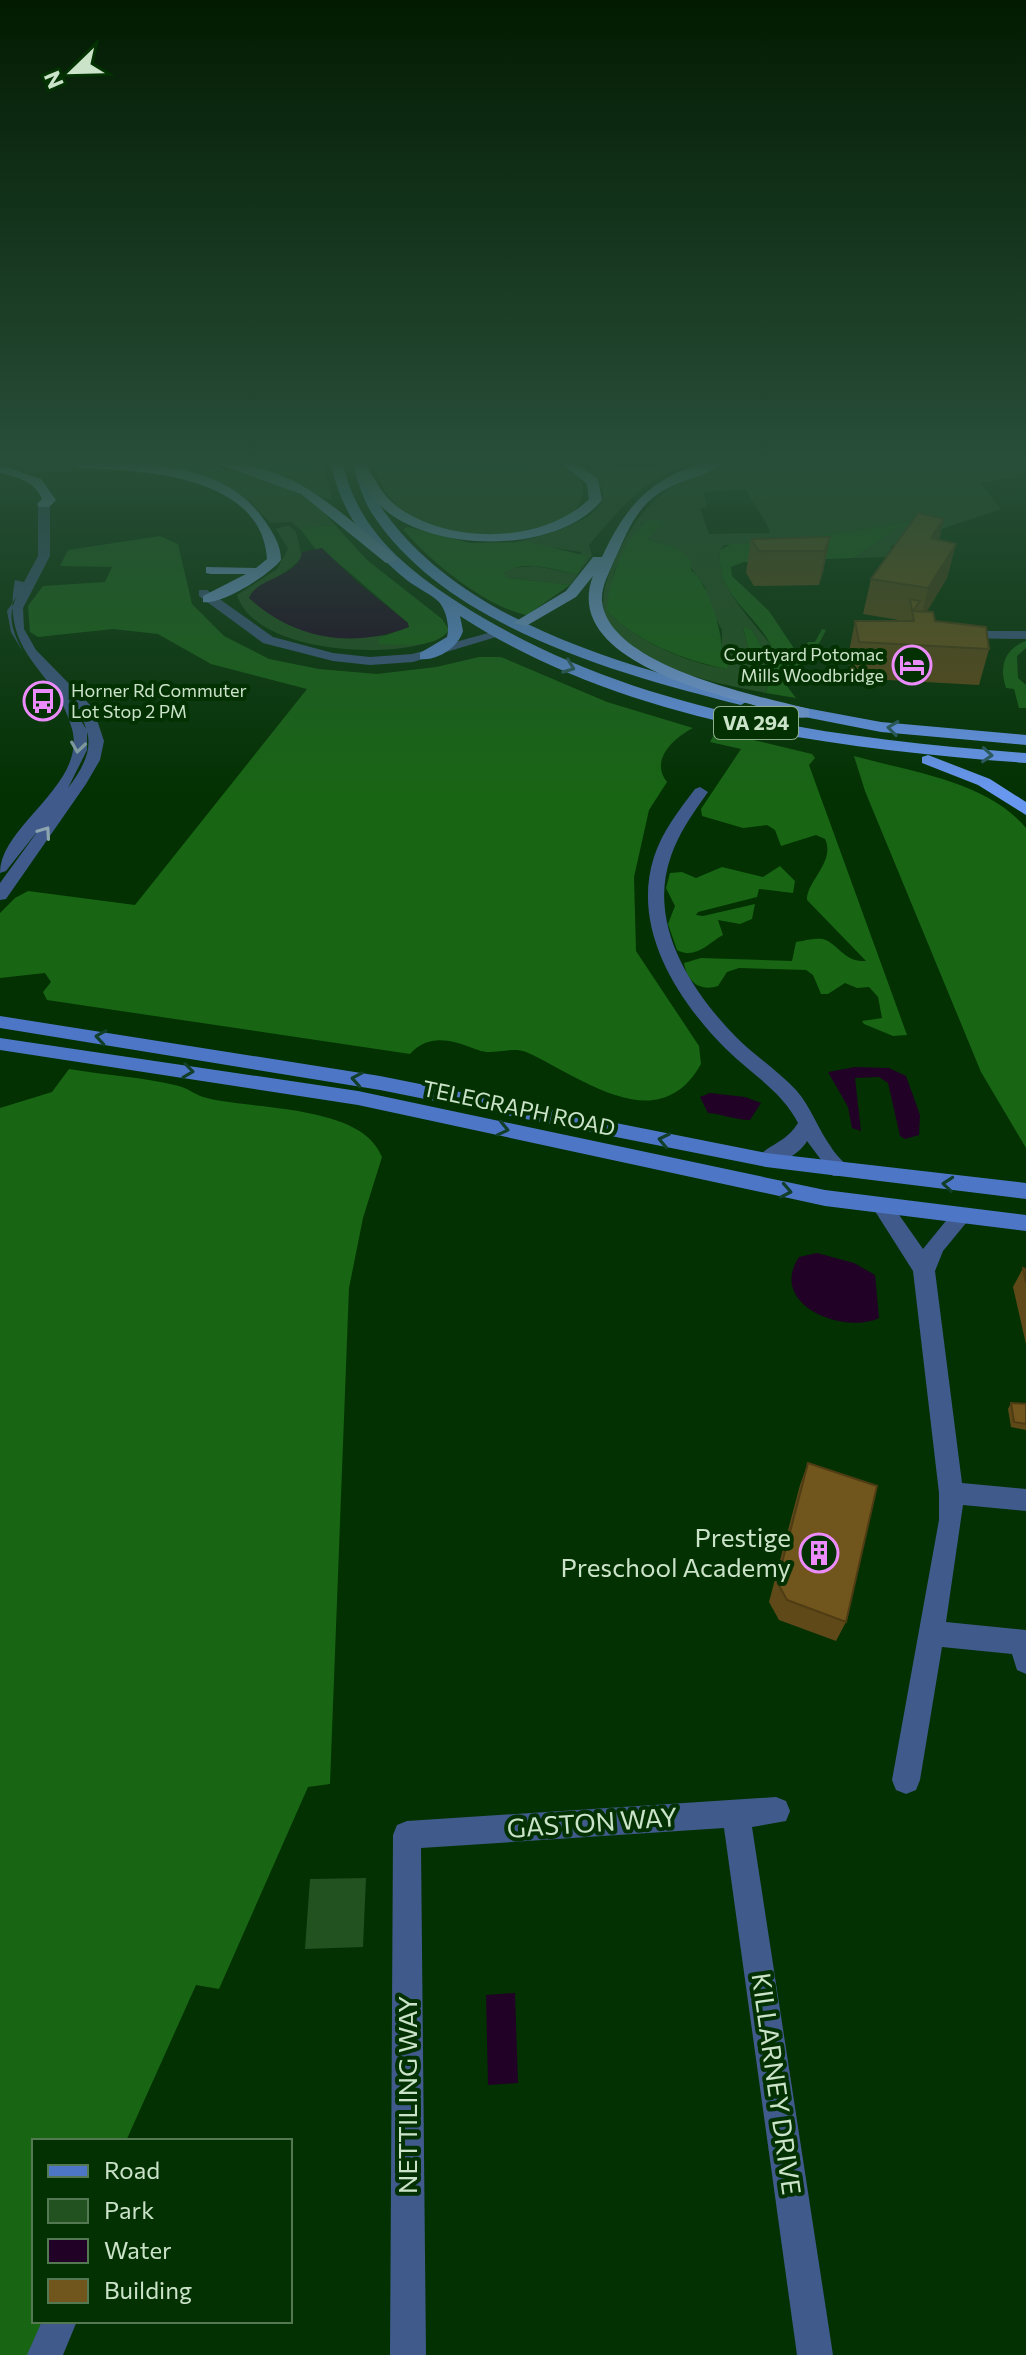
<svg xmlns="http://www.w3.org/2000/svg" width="1026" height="2355" viewBox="0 0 1026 2355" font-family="Commissioner,sans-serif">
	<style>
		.green { fill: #22521f; fill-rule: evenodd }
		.forest { fill: #186514 }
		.water { fill: #210226 }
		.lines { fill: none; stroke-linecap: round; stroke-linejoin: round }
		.minor { fill: #405a8c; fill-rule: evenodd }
		.tertiary { fill: #405a8c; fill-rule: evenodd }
		.secondary { fill: #4d76c6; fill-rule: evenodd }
		.trunk { fill: #6897ef; fill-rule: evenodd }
		.motorway { fill: #7ba3ec; fill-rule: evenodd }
		.wall { fill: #604918 }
		.shaded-wall { fill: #4e3c14 }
		.building { fill: #70551c; stroke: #4e3c14; stroke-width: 2 }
		.oneway { stroke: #2b5a61 }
		.oneway2 { stroke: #8ca5ae }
		.oneway3 { stroke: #123f29 }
		.labels { text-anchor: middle; stroke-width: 8; stroke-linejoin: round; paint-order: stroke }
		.far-poi-label { font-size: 18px; fill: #cbe3c9; stroke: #033102; text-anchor: end }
		.shield { fill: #033102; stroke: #8fae8d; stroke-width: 2 }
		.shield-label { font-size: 20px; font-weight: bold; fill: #cbe3c9 }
		.street-label { font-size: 22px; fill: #cbe3c9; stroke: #033102 }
		.near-poi-label { font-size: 26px; fill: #cbe3c9; stroke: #033102; text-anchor: end }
		.near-street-label { font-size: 26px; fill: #cbe3c9; stroke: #033102 }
	</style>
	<rect width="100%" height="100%" fill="#033102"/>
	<g class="green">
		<path d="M322,464L332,498L328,500L285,478L311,472Z"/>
		<path d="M575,464L593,471L688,464C645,477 617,512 589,545L592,555L570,585L507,578L503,574L510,568L535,566L576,574L581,552L515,542C552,535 652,506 575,464Z"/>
		<path d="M735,464H740L730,468L748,464L1026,466L1014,477L980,483L1001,509L891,546V557L853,558L897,528L912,522L760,544L724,545L720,550C716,589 750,616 772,647V655H766L752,630L743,628L750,655L769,665L749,677L769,682L766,693C715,683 677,676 633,647C627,643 617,639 613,633C597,609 603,588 613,564C641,502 668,479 735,464ZM746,489C753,506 764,515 770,533L709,534L700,508L707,507L703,492ZM642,523L662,526L647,539L677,548L705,587L709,606L722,630V657L727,669C683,662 639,642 607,611L614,571Z"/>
		<path d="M492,470C506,471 556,468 565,470C598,479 580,514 558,523C502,547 400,542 377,474Z"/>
		<path d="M251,475C284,485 314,497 335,525L304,527L302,531L291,522L271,523L249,501L206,478Z"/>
		<path d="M288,525L296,532L302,557C287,575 265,581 249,598C284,630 342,641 388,635L379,638L380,644L426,643C379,658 256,652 237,595L277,569L288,549L276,529Z"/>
		<path d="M366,1878L363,1947L305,1949L310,1879Z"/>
	</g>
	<g class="forest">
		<path d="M130,464H200L251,475C226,491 161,467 130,464Z"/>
		<path d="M237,464H322C294,487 267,471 237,464Z"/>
		<path d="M375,464H551L564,470L394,476L377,474Z"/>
		<path d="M651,519L660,520L662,526L647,539L677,548L691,561V570C707,580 725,638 722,657L728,664L727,669C683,660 639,643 607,611C607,584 627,528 651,519Z"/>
		<path d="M912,522L917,525L897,528L853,558L744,562L731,567L732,576L769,611L795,650H802L808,642H815L822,629L826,630L812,657L796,669L802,675L783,681L796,698L766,693L769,682L747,675L769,665L750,655L743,627L752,630L766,655H772L773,650C757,612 716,598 720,550L731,544H760Z"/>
		<path d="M335,525L367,560L442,619L449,630C434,650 402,644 379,644V638L408,627V623L322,549L316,550L302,531L303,527Z"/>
		<path d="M408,527L470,543L529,542L587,556L577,574C554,570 524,558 504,573L507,578L570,585L527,615C487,608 428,560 403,529Z"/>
		<path d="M160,536L178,544L192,604L224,636L269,659L319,669L377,674L436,667L479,657H501L607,702L693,728C675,737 649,760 667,782L649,810L634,877L636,951L699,1046L701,1064C658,1141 580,1076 526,1052C511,1046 493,1056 478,1050C454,1041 430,1032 410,1054L47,1000L43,992L51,982L45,973L0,978V913L15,898L28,891L135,905L307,689L211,664L158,634L113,629L38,637L30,632L28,606L43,586L105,582L112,567L60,566L68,550Z"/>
		<path d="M1026,641V648L1017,656L1018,678L1026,685V708H1019L1014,689L1006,688C999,667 1004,649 1026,641Z"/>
		<path d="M716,731L812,754L815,758L809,765L907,1035L893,1036L864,1024L862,1021L882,1018L878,997L869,987L857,988L845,983L828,994H821L813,975L806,970L739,968L727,972L718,986C699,992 687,981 684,963L701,958L792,961L796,942C805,941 819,936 828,941C842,950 847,962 866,961L807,900C806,882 836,861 825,839L816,835L781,846L775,830L767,825L743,828L702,816L701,809L741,749L710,742Z"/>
		<path d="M854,756C911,772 987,781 1026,828V1148L981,1072L865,791Z"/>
		<path d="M780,866L795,881L793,893L759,889L757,897L698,912L696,915L703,916L755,904L752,919L740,924L718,920L723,935C708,943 696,960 677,950L668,924L675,906L666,888L670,873L682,872L696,878L722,867L763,877Z"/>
		<path d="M69,1069C104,1075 144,1077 179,1086C189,1089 197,1096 207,1098C253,1110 362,1104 382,1157L363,1218L349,1288L330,1784L308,1787L219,1989L196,1985L126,2141H34V2321H44L28,2355H0V1108L52,1092Z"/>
	</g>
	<g class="water">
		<path d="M322,548L357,582L408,623L409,627C352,649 294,639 249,598C258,576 299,578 302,552Z"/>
		<path d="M855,1067L889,1068L906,1076L920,1115L919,1135L905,1139L900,1136L888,1083L879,1077L855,1078L861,1131L852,1128L848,1107L828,1072Z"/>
		<path d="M710,1093L745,1097L761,1103L750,1120C735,1120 723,1114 708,1113L700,1097Z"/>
		<path d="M817,1253L854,1263L875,1275L879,1318C844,1335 767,1305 799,1257Z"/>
		<path d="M515,1993L518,2083L488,2085L486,1995Z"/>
	</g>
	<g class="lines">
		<g class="minor">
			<path d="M44,501L50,504V556L23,608L24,629L36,650L93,708L104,741L100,760L86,784L6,899L0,900V883L40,828L6,871L0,873C0,825 87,785 72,729C57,669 0,658 15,580L24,582L38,556V504ZM17,596C6,617 13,632 23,652L11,632L7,611ZM67,697L81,712L86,729ZM87,732C93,752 80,772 68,788L87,750Z"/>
			<path d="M957,631H1026V639L962,638L957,637Z"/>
			<path d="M700,787L708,792C694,812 679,832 671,856C647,923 690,990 736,1037C755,1056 777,1070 796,1090C811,1107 818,1129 831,1147C836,1156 845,1162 850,1171L847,1176H833L807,1141C800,1154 774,1170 759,1165L756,1160C767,1144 785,1144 798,1123C782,1091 750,1073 726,1049C677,1000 631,928 654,857C662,832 679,810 695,789Z"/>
			<path d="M883,1200L890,1202L923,1249L954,1211H968L971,1217L943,1251L935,1271L962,1483L1026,1489V1511L963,1505L946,1622L1026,1630V1674L1017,1670L1012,1654L942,1647L920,1780L916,1790L906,1794L896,1790L892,1780L939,1520V1493L913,1271L873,1208L876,1202Z"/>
			<path d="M776,1797L786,1801L790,1811L786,1821L752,1827L833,2355H797L724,1828L421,1848L426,2355H390L393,1835L397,1825L407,1821Z"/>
			<path d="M42,2321H77L63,2355H27Z"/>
		</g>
		<path class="tertiary" d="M199,590H207L273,637L333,653L370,657L412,654L499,630L506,634L413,662L370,665L333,661L263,643L199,596Z"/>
		<g class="secondary">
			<path d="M0,1016L380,1076L766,1153L1026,1183V1199L766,1167L380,1090L0,1028Z"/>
			<path d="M0,1038L358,1091L825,1190L1026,1215V1231L825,1206L358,1105L0,1050Z"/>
		</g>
		<g class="trunk">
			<path d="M331,464H343C358,530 405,568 459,603C629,712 829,738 1026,753V763C833,748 627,724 460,616L463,631C458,648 437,661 420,659V653L447,637C450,626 446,610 439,602C431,594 417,588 408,581C369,550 341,513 331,464Z"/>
			<path d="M352,464H364C370,480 375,501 386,514C448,599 558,643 656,672C678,678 734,687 749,700L741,705C618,674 447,627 373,515C363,501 358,480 352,464Z"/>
			<path d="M779,703L881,722L1026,735V745L881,732L774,711L771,708Z"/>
			<path d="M928,755L990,779L1026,802V815L978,785L922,763V757Z"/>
		</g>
		<g class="motorway">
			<path d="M71,464C138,463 223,459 265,521C273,533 281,545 281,560C269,575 222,605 203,602V596L246,574H211L206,573V567L256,568L267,559C262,474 139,470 78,468Z"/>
			<path d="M218,464C279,463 315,491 359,527C372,538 387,548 398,560L386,563L301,494Z"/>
			<path d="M354,464H366C374,478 382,494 394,504C444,545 543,545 589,499L587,484L562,464H576L598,479L602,500C558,554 437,553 385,510C371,498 362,480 354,464Z"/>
			<path d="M701,464H722C701,480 672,479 647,503C631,519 624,540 614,561C609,573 601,587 602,601C608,666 758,696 809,709V717C792,721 766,708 750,704C696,689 563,654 593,576L576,597L526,626L513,623L566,591L593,557H602C624,509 649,479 701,464Z"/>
			<path d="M0,465L41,479L56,500L49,507H39L37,504L42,499C35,481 17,477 0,473Z"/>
		</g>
	</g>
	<g class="wall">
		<path d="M830,537L823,572L819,585L754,586L746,573L751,539Z"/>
		<path d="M939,540L956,544L947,578L927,611L935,621L989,649L979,685L852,678L848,657L855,621H905L863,614L871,579Z"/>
		<path d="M1023,1268L1026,1269V1344L1013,1287Z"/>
		<path d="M1011,1403L1026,1404V1430L1011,1427L1008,1409Z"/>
		<path d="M808,1463L846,1622L836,1641L779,1620L769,1602L800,1485Z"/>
	</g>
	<g class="shaded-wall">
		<path d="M944,519L936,553L931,538Z"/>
		<path d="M830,537L823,572L819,585L825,551Z"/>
		<path d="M956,544L947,578L920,623L928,588Z"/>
	</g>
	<g class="building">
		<path d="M918,513L944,519L931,538L956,544L928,588L871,579Z"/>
		<path d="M830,537L825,551H759L751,539Z"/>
		<path d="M910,599L920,601L913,611L933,612L935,621L986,627L989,649L859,642L855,621H914Z"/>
		<path d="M1023,1268L1026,1269V1283Z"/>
		<path d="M1011,1403L1026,1404V1424L1014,1422Z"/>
		<path d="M808,1463L877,1486L846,1622L787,1600L777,1582Z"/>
	</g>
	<defs><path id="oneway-chevron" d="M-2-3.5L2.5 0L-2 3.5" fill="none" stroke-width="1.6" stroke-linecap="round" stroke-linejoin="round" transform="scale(2)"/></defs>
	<g class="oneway">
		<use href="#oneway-chevron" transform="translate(569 667) rotate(21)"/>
		<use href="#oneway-chevron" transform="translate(893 728) rotate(-173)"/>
		<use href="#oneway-chevron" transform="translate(987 755) rotate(4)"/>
	</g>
	<g class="oneway2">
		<use href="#oneway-chevron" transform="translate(78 747) rotate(98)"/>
		<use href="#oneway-chevron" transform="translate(45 832) rotate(-55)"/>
	</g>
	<g class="oneway3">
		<use href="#oneway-chevron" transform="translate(101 1037) rotate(-171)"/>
		<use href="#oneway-chevron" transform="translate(188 1071) rotate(8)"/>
		<use href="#oneway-chevron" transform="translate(357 1079) rotate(-170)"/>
		<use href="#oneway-chevron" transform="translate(503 1129) rotate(13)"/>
		<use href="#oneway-chevron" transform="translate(664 1140) rotate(-168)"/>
		<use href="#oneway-chevron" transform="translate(948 1184) rotate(-175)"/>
		<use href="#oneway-chevron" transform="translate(786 1191) rotate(11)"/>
	</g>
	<linearGradient id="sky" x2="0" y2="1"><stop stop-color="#021b01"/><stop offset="0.58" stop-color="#284e39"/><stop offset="1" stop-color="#284e39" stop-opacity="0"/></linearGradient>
	<rect width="1026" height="794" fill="url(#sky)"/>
	<defs>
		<symbol id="hotel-ring" viewBox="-11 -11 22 22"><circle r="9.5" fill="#033102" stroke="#ec8cfa" stroke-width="1.5"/><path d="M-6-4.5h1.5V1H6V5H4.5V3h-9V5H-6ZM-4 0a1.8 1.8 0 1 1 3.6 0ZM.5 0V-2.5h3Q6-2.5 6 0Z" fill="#ec8cfa"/></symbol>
		<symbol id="bus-ring" viewBox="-11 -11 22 22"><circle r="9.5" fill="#033102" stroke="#ec8cfa" stroke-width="1.5"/><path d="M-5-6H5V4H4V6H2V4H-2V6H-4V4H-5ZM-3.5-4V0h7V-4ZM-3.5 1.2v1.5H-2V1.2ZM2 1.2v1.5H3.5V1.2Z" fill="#ec8cfa"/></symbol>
		<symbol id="building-ring" viewBox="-11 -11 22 22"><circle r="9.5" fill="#033102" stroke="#ec8cfa" stroke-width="1.5"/><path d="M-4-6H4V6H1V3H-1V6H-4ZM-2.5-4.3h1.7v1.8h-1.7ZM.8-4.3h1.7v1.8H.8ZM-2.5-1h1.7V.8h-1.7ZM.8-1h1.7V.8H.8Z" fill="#ec8cfa"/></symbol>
	</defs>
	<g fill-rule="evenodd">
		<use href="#hotel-ring" x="890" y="643" width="44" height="44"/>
		<use href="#bus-ring" x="21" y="679" width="44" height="44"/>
		<use href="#building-ring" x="797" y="1531" width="44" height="44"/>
	</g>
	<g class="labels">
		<g class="far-poi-label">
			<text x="884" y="661">Courtyard Potomac<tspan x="884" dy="21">Mills Woodbridge</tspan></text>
			<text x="71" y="697" text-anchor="start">Horner Rd Commuter<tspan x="71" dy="21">Lot Stop 2 PM</tspan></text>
		</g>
		<rect class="shield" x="714" y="707" width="84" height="32" rx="6"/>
		<g class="shield-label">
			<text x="756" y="730">VA 294</text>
		</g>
		<g class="street-label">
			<text transform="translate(519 1108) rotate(12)" y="8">TELEGRAPH ROAD</text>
		</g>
		<g class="near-poi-label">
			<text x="791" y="1547">Prestige<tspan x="791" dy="30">Preschool Academy</tspan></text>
		</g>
		<g class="near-street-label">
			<text transform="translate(592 1823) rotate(-4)" y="9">GASTON WAY</text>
			<text transform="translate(776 2084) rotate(82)" y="9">KILLARNEY DRIVE</text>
			<text transform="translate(408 2095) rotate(-90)" y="9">NETTILING WAY</text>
		</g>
	</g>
	<rect x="32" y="2139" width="260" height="184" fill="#033102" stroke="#537852" stroke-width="2"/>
	<rect x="48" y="2165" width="40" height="12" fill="#4d76c6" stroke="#537852" stroke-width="2"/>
	<text x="104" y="2179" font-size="24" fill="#cbe3c9">Road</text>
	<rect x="48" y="2199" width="40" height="24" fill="#22521f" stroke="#537852" stroke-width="2"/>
	<text x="104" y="2219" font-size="24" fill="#cbe3c9">Park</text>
	<rect x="48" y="2239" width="40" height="24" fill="#210226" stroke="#537852" stroke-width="2"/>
	<text x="104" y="2259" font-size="24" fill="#cbe3c9">Water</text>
	<rect x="48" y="2279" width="40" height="24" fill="#70551c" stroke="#537852" stroke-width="2"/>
	<text x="104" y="2299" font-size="24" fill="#cbe3c9">Building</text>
	<g transform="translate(72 72) rotate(247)" stroke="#033102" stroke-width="6" paint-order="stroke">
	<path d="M0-6L14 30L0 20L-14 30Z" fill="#cbe3c9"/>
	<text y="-12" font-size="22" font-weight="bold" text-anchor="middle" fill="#cbe3c9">N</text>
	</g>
</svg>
